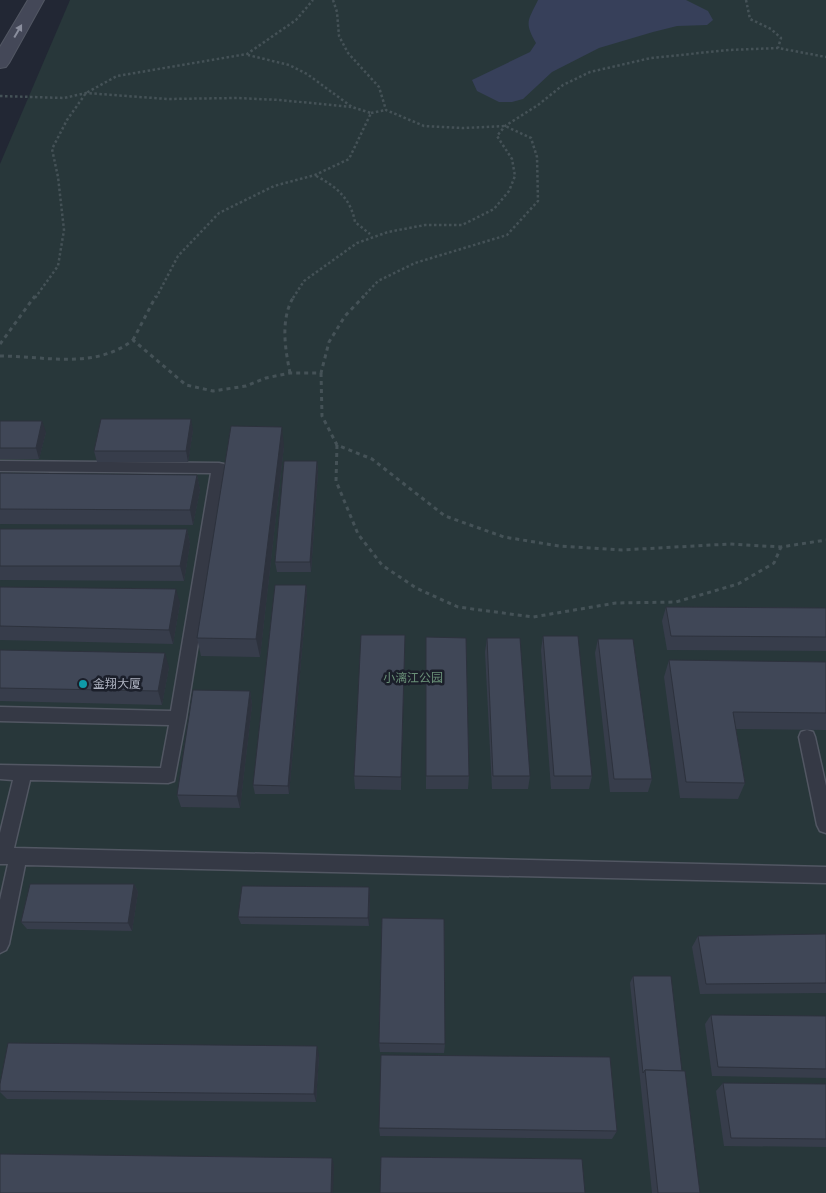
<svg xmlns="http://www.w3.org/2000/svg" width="826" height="1193" viewBox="0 0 826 1193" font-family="Quicksand,'Noto Sans SC',sans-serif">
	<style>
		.green { fill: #28373a }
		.water { fill: #37405a }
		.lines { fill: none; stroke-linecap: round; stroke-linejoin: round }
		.lane-casing { stroke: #525763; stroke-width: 3 }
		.secondary-casing { stroke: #525763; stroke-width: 2 }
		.path-far1 { stroke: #455257; stroke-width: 2.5; stroke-dasharray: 2.5 2.5; stroke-linecap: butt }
		.path { stroke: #455257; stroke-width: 3; stroke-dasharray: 4 4; stroke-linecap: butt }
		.lane { fill: #353945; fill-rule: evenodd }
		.secondary { fill: #444858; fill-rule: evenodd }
		.wall { fill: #373d4b }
		.shaded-wall { fill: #2d323d }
		.building { fill: #404757; stroke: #2d323d }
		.oneway { fill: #8a8e9d }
		.culture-dot { fill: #0f9aa8; stroke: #1b1f2a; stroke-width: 2 }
		.labels { text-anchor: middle; stroke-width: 5; stroke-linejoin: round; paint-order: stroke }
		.park-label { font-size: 12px; fill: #6a9078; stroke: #1b1f2a }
		.poi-label { font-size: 12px; fill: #afb4c2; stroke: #1b1f2a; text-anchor: start }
	</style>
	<rect width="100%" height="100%" fill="#222734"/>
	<path class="green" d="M70,0H826V1193H0V164Z"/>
	<path class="water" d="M538,0H686L708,11L713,20L707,25L677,26L653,32L599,48L552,72L523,99L512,102H499L477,91L472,80L530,52L536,43C524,22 528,21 538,0Z"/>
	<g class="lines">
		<defs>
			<g id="lane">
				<path d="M0,461L219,463L224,464L226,468L186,718L174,781L168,783L30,780L14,848L826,867V883L25,865L9,944L6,950L0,953V900L8,864H0V833L13,780L0,779V765L161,768L169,725L0,721V707L171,711L211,473L0,471Z"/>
				<path d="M807,730L813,732L815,737L826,786V833L820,831L817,825L799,737L801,732Z"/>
			</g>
			<path id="secondary" d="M28,0H44L9,63L6,67L0,68V47Z"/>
		</defs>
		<use href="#lane" class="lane-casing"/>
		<use href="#secondary" class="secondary-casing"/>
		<g class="path-far1">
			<path d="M333,0L337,12L339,36L348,53L379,87L386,110L424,126L464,128L505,126L531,138L537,157L538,201L507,235L415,263L378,281L362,298"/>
			<path d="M746,0L750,19L771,29L781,38L778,48"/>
			<path d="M0,96L64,98L86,93L167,99L237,98L280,100L351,107"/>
			<path d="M371,113L386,110"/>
			<path d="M316,176C336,186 351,199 355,222L370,234"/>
			<path d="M35,298L58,266L64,230L58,177L52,149L67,120L86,93L117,76L247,54L296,20L313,0"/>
			<path d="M156,298L178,256L219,213L274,186L315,175L349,159L371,113L352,107L307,74L289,65L248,55"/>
			<path d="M293,298L304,281L357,243L388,232L425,225H462L494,209L509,191L515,176L512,159L497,136L505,126L538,105L563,85L590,72L651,58L729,50L778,48L826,57"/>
		</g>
		<g class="path">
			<path d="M133,340L156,296"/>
			<path d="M0,344L35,296"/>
			<path d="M0,356C45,356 95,370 133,340L186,385L213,391L246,386L266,378L290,373H321L329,342L345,316L364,296"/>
			<path d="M290,373C285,348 280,319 294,296"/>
			<path d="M321,373L322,416L337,445L372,459L445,516L504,537L559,546L622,550L730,544L781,547L826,540"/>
			<path d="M337,445L336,481L358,534L382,565L416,588L458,607L533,617L616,603L676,602L738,584L774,563L781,547"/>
		</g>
		<use href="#lane" class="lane"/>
		<use href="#secondary" class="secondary"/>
	</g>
	<g class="wall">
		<path d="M0,421L46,432L39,459H0Z"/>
		<path d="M193,430L188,462H97L94,451Z"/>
		<path d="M284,446L260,657L201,656L197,638Z"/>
		<path d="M317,461L318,472L311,572H277L275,562Z"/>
		<path d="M0,473L197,475L200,490L193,525L0,524Z"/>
		<path d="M0,529H187L190,544L184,581L0,580Z"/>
		<path d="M306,585L307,595L289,794H255L253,785Z"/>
		<path d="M0,587L180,603L173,644L0,640Z"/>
		<path d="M666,607L826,608V651L667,650L662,621Z"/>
		<path d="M405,635L401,790L355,789L354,776Z"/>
		<path d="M543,636L592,776L589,789H551L541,650Z"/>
		<path d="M426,637L469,776L468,789H426Z"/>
		<path d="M487,638L530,776L528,789H492L485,652Z"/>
		<path d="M598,639L652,779L648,792H610L595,653Z"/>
		<path d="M0,650L169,667L162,705L0,701Z"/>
		<path d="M669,660L826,662V730L736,729L745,783L738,799L680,798L664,677Z"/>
		<path d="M250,691L252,705L240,808L181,807L177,795Z"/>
		<path d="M134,884L138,892L132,931L27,929L21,922Z"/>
		<path d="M369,887L370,895L369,926L241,924L238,917Z"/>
		<path d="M826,934V993L700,994L692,947L698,936Z"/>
		<path d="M633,976L682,1071L700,1193H652L630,983Z"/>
		<path d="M711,1015L826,1016V1078L712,1076L705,1024Z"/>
		<path d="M379,1043L445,1044L444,1053L380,1052Z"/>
		<path d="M319,1055L316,1102L7,1099L0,1092V1084Z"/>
		<path d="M723,1083L826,1084V1147L724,1146L716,1091Z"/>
		<path d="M379,1128L617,1131L612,1139L380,1136Z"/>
	</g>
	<g class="shaded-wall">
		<path d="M191,419L193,430L188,462L186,451Z"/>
		<path d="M42,421L46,432L39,459L36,448Z"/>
		<path d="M282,427L284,446L260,657L256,639Z"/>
		<path d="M317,461L318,472L311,572L310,562Z"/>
		<path d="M197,475L200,490L193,525L190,510Z"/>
		<path d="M187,529L190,544L184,581L180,566Z"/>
		<path d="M306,585L307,595L289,794L288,786Z"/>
		<path d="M176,589L180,603L173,644L169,630Z"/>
		<path d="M405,635V649L401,790V777Z"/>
		<path d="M165,653L169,667L162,705L158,691Z"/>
		<path d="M250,691L252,705L240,808L237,796Z"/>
		<path d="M134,884L138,892L132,931L128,923Z"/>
		<path d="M369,887L370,895L369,926L368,918Z"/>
		<path d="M317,1046L319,1055L316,1102L314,1094Z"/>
		<path d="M332,1158L334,1165L333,1193H331Z"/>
	</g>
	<g class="building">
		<path d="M101,419H191L186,451H94Z"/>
		<path d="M0,421H42L36,448H0Z"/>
		<path d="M231,426L282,427L256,639L197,638Z"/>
		<path d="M284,461H317L310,562H275Z"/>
		<path d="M0,473L197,475L190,510L0,509Z"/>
		<path d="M0,529H187L180,566H0Z"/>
		<path d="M275,585H306L288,786L253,785Z"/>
		<path d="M0,587L176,589L169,630L0,626Z"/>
		<path d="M666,607L826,608V637L671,636Z"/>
		<path d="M361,635H405L401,777L354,776Z"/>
		<path d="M543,636H578L592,776H554Z"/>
		<path d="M426,637L466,638L469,776H426Z"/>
		<path d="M487,638H520L530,776H493Z"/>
		<path d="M598,639H633L652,779H614Z"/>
		<path d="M0,650L165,653L158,691L0,688Z"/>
		<path d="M669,660L826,662V713L733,712L745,783L686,782Z"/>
		<path d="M193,690L250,691L237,796L177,795Z"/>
		<path d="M30,884H134L128,923L21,922Z"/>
		<path d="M242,886L369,887L368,918L238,917Z"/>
		<path d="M382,918L444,919L445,1044L379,1043Z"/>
		<path d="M826,934V983L706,984L698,936Z"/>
		<path d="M633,976H671L682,1071L645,1070L643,1073Z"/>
		<path d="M711,1015L826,1016V1069L718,1067Z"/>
		<path d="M8,1043L317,1046L314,1094L0,1091V1084Z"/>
		<path d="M381,1055L610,1057L617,1131L379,1128Z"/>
		<path d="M645,1070L685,1071L700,1193H658Z"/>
		<path d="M723,1083L826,1084V1139L731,1138Z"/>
		<path d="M0,1154L332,1158L331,1193H0Z"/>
		<path d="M381,1157L582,1159L585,1193H380Z"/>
	</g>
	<defs><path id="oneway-solid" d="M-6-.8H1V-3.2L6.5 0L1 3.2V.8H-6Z" transform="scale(1.25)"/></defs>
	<use class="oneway" href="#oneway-solid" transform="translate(18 31) rotate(-60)"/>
	<circle class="culture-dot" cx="83" cy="684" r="5"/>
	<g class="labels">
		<g class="park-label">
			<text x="413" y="682">小漓江公园</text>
		</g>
		<g class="poi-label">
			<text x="93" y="688">金翔大厦</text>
		</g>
	</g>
</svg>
